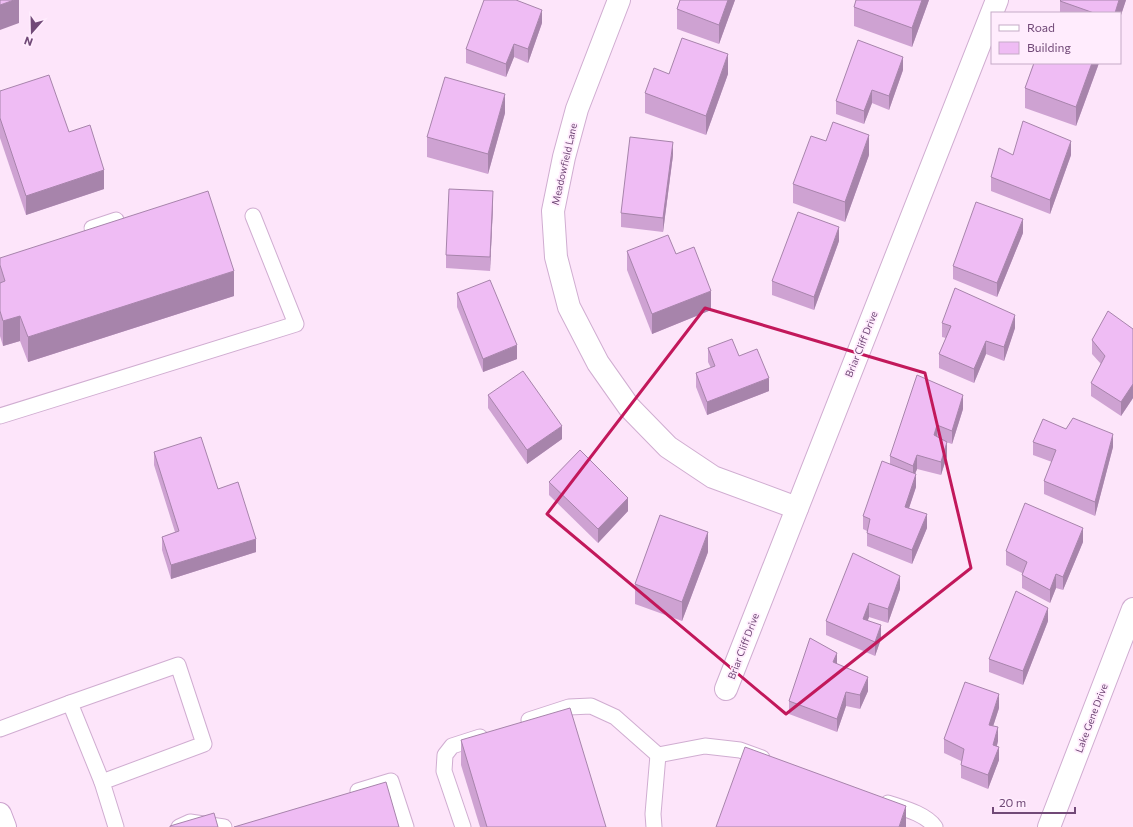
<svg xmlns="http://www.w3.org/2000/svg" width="1133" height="827" viewBox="0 0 1133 827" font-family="Commissioner,sans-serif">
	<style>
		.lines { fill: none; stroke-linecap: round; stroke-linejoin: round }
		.service-casing { stroke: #d0add1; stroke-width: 17 }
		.minor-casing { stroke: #d0add1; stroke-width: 24 }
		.secondary-casing { stroke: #cca3ce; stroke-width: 24 }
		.service { stroke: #fff; stroke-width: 15 }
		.minor { stroke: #fff; stroke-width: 22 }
		.secondary { stroke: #fff; stroke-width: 22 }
		.wall { fill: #cea2d2 }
		.shaded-wall { fill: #a784ab }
		.building { fill: #efbcf4; stroke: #a784ab }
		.marked { fill: none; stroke: #c2185b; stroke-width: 3; stroke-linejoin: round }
		.labels { text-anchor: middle; stroke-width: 3.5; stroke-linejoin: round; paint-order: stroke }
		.street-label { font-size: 10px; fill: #714977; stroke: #ffecfd }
	</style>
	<rect width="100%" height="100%" fill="#fde5fa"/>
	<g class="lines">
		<defs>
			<g id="service">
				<path d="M92,228L116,220"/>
				<path d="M0,416L296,324L253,216"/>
				<path d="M70,703L102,782"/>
				<path d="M529,720L569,707L591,706L615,717L658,755"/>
				<path d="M0,729L70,703L178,665L204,744L102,782L116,827"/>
				<path d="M658,755L705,746L740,750L762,758"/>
				<path d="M358,791L391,781L406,827"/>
				<path d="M888,803C903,808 926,814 935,827"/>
				<path d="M179,827L190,822L224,827"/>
				<path d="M463,827L444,771L445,755L452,746L480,737"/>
				<path d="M654,827L653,814L658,755"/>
			</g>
			<g id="minor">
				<path d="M619,0L577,109L564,157L553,211L556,257L569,307L598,363L629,407L668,447L713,477L797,508"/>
				<path d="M726,689L997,0"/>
				<path d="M1049,827L1133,609"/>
			</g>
			<path id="secondary" d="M0,814L5,827"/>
		</defs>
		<use href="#service" class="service-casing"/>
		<use href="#minor" class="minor-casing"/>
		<use href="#secondary" class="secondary-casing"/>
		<use href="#service" class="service"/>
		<use href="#minor" class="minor"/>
		<use href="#secondary" class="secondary"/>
	</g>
	<g class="wall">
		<path d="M680,0H735L719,44L677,29V9Z"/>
		<path d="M856,0H929L912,47L854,26V7Z"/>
		<path d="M1126,0L1120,18V13H1060V1Z"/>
		<path d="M542,23L528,63L514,57L506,77L466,63V49Z"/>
		<path d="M1034,63H1099L1076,126L1025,108V88Z"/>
		<path d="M903,70L889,110L872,103L864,124L836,114V101Z"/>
		<path d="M669,74H728L706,135L645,113V93Z"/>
		<path d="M0,91L69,132L104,189L26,215L0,138Z"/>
		<path d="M505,113L488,174L427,157V137Z"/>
		<path d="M673,155L663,232L621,227V213Z"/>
		<path d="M869,155L845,222L793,203V184Z"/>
		<path d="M1013,155H1071L1050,214L991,191V177Z"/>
		<path d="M493,205L490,271L446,268V255Z"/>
		<path d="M1023,233L997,297L953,279V266Z"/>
		<path d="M839,241L814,310L772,295V281Z"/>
		<path d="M627,251L676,254L711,310L652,334L627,270Z"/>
		<path d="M0,258L234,296L28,362L20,341L3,346L0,336Z"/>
		<path d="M457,293L517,359L483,372L457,307Z"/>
		<path d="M942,323L1015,328L1004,361L986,354L974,383L939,368V354L946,338L942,337Z"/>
		<path d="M1133,329V398L1121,416L1091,396V383L1101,364L1092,354V340Z"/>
		<path d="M708,348L739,356L769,391L707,415L696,387V373L711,368L708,362Z"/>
		<path d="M488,395L562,439L527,464L488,408Z"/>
		<path d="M963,409L952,444L946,442L947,456L941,475L917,469L915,474L916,487L909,508L927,528L912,564L867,546V531L863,529V516L890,464V456Z"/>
		<path d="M1033,442L1113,447L1095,516L1044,494V481L1052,462L1033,455Z"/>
		<path d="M154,452L218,489L256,552L171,579L162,550V537L175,532L154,465Z"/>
		<path d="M549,482L628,511L598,543L549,495Z"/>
		<path d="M1083,542L1063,590L1056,588L1050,603L1022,588V573L1006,565V551Z"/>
		<path d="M708,552L682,621L635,604V584Z"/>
		<path d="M900,589L888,623L869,617L868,620L881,639L875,656L826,635V621Z"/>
		<path d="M1048,621L1023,685L989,672V659Z"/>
		<path d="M837,664L868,691L860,709L846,706L837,732L789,714V701Z"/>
		<path d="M999,708L993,726L998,741L997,746L999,760L988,789L961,778V761L944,753V739Z"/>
		<path d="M461,740L606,827H480L461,765Z"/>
	</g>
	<g class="shaded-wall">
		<path d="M14,0H19V23L0,30V5Z"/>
		<path d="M728,0H735L719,44V25Z"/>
		<path d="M922,0H929L912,47V28Z"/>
		<path d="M1119,0H1126L1120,18V13H1115Z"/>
		<path d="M542,10V23L528,63V49Z"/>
		<path d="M514,44V57L506,77V64Z"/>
		<path d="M728,54V74L706,135V116Z"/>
		<path d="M903,57V70L889,110V96Z"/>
		<path d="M1092,63H1099L1076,126V107Z"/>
		<path d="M872,90V103L864,124V111Z"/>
		<path d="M505,94V113L488,174V154Z"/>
		<path d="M869,135V155L845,222V202Z"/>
		<path d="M1071,141V155L1050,214V200Z"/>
		<path d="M673,142V155L663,232V218Z"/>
		<path d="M104,170V189L26,215V196Z"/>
		<path d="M493,191V205L490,271V257Z"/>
		<path d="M1023,219V233L997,297V283Z"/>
		<path d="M839,227V241L814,310V297Z"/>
		<path d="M234,271V296L28,362V337Z"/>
		<path d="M711,291V310L652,334V314Z"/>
		<path d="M1015,315V328L1004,361V347Z"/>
		<path d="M20,316V341L3,346V321Z"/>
		<path d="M986,341V354L974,383V369Z"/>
		<path d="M517,345V359L483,372V359Z"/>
		<path d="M769,378V391L707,415V402Z"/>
		<path d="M1133,384V398L1121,416V402Z"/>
		<path d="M963,395V409L952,444V431Z"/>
		<path d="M937,425V439L934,435Z"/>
		<path d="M562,426V439L527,464V450Z"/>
		<path d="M1113,434V447L1095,516V502Z"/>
		<path d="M947,442V456L941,475V462Z"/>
		<path d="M917,455V469L913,479V466Z"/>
		<path d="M916,474V487L905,520V507Z"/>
		<path d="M628,498V511L598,543V529Z"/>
		<path d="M927,514V528L912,564V550Z"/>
		<path d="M1083,528V542L1063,590V577Z"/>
		<path d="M708,532V552L682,621V602Z"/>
		<path d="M256,539V552L171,579V565Z"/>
		<path d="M1056,574V588L1050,603V590Z"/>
		<path d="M900,576V589L888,623V609Z"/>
		<path d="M869,603V617L863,632V619Z"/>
		<path d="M1048,608V621L1023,685V671Z"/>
		<path d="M881,625V639L875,656V642Z"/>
		<path d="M837,653V666L833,662Z"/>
		<path d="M868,677V691L860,709V695Z"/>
		<path d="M846,692V706L837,732V719Z"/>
		<path d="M999,694V708L989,739V725Z"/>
		<path d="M998,727V741L993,758V745Z"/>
		<path d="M999,747V760L988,789V775Z"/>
		<path d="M906,806V827H899Z"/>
	</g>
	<g class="building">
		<path d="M0,0H14L0,5Z"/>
		<path d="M484,0H516L542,10L528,49L514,44L506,64L466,49Z"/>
		<path d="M680,0H728L719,25L677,9Z"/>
		<path d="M856,0H922L912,28L854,7Z"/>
		<path d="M1061,0H1119L1115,13H1094L1060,1Z"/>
		<path d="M682,38L728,54L706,116L645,93L654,68L669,74Z"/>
		<path d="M858,40L903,57L889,96L872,90L864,111L836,101Z"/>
		<path d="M1034,63H1092L1076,107L1025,88Z"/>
		<path d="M49,75L69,132L90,125L104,170L26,196L0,118V91Z"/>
		<path d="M445,77L505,94L488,154L427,137Z"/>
		<path d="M1023,121L1071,141L1050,200L991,177L999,148L1013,155Z"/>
		<path d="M833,122L869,135L845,202L793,184L811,136L826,141Z"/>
		<path d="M630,137L673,142L663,218L621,213Z"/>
		<path d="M449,189L493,191L490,257L446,255Z"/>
		<path d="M208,191L234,271L28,337L20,316L3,321L0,311V283L5,281L0,265V258Z"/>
		<path d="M976,202L1023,219L997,283L953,266Z"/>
		<path d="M798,212L839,227L814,297L772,281Z"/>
		<path d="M668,235L676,254L694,247L711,291L652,314L627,251Z"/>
		<path d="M490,280L517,345L483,359L457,293Z"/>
		<path d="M955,288L1015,315L1004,347L986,341L974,369L939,354L951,326L942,323Z"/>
		<path d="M1108,311L1133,329V384L1121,402L1091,383L1105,356L1092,340Z"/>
		<path d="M732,339L739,356L757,349L769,378L707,402L696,373L715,366L708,348Z"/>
		<path d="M523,371L562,426L527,450L488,395Z"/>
		<path d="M917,375L963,395L952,431L937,425L934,435L947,442L941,462L917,455L913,466L890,456Z"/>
		<path d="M1073,418L1113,434L1095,502L1044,481L1056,450L1033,442L1043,419L1066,429Z"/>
		<path d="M201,437L218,489L238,482L256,539L171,565L162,537L179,531L154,452Z"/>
		<path d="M580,450L628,498L598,529L549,482Z"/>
		<path d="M882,461L916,474L905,507L927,514L912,550L867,533L870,519L863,516Z"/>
		<path d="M1025,503L1083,528L1063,577L1056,574L1050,590L1022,575L1027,562L1006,551Z"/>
		<path d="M660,515L708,532L682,602L635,584Z"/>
		<path d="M853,553L900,576L888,609L869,603L863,619L881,625L875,642L826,621Z"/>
		<path d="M1016,591L1048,608L1023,671L989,659Z"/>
		<path d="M810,638L837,653L833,662L868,677L860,695L846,692L837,719L789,701Z"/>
		<path d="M965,682L999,694L989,725L998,727L993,745L999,747L988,775L961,765L964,749L944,739Z"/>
		<path d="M570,708L606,827H487L461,740Z"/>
		<path d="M745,747L906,806L899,827H716Z"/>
		<path d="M386,782L399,827H234Z"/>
		<path d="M214,813L218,827H170V826Z"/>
	</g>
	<path class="marked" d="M705,308L925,373L971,568L786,714L547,514Z"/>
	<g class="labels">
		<g class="street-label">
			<text transform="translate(564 164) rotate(-77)" y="4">Meadowfield Lane</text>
			<text transform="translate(861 344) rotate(-68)" y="4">Briar Cliff Drive</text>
			<text transform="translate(743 646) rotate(-69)" y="4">Briar Cliff Drive</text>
			<text transform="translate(1091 718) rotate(-69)" y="4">Lake Gene Drive</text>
		</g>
	</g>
	<rect x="991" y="12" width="130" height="52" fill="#ffecfd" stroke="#c6abc7"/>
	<rect x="999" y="25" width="20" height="6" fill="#ffffff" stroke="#c6abc7"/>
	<text x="1027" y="32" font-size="12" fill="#714977">Road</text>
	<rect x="999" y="42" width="20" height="12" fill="#efbcf4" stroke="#c6abc7"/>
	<text x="1027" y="52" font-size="12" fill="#714977">Building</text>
	<g transform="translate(32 32) rotate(200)" stroke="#ffecfd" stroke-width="3" paint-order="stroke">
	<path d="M0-3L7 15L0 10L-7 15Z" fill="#714977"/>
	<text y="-6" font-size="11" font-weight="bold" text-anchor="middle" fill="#714977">N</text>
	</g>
	<path d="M993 807v6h82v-6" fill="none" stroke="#714977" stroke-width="2"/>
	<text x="999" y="807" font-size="12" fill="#714977" stroke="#ffecfd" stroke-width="3" paint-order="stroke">20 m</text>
</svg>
